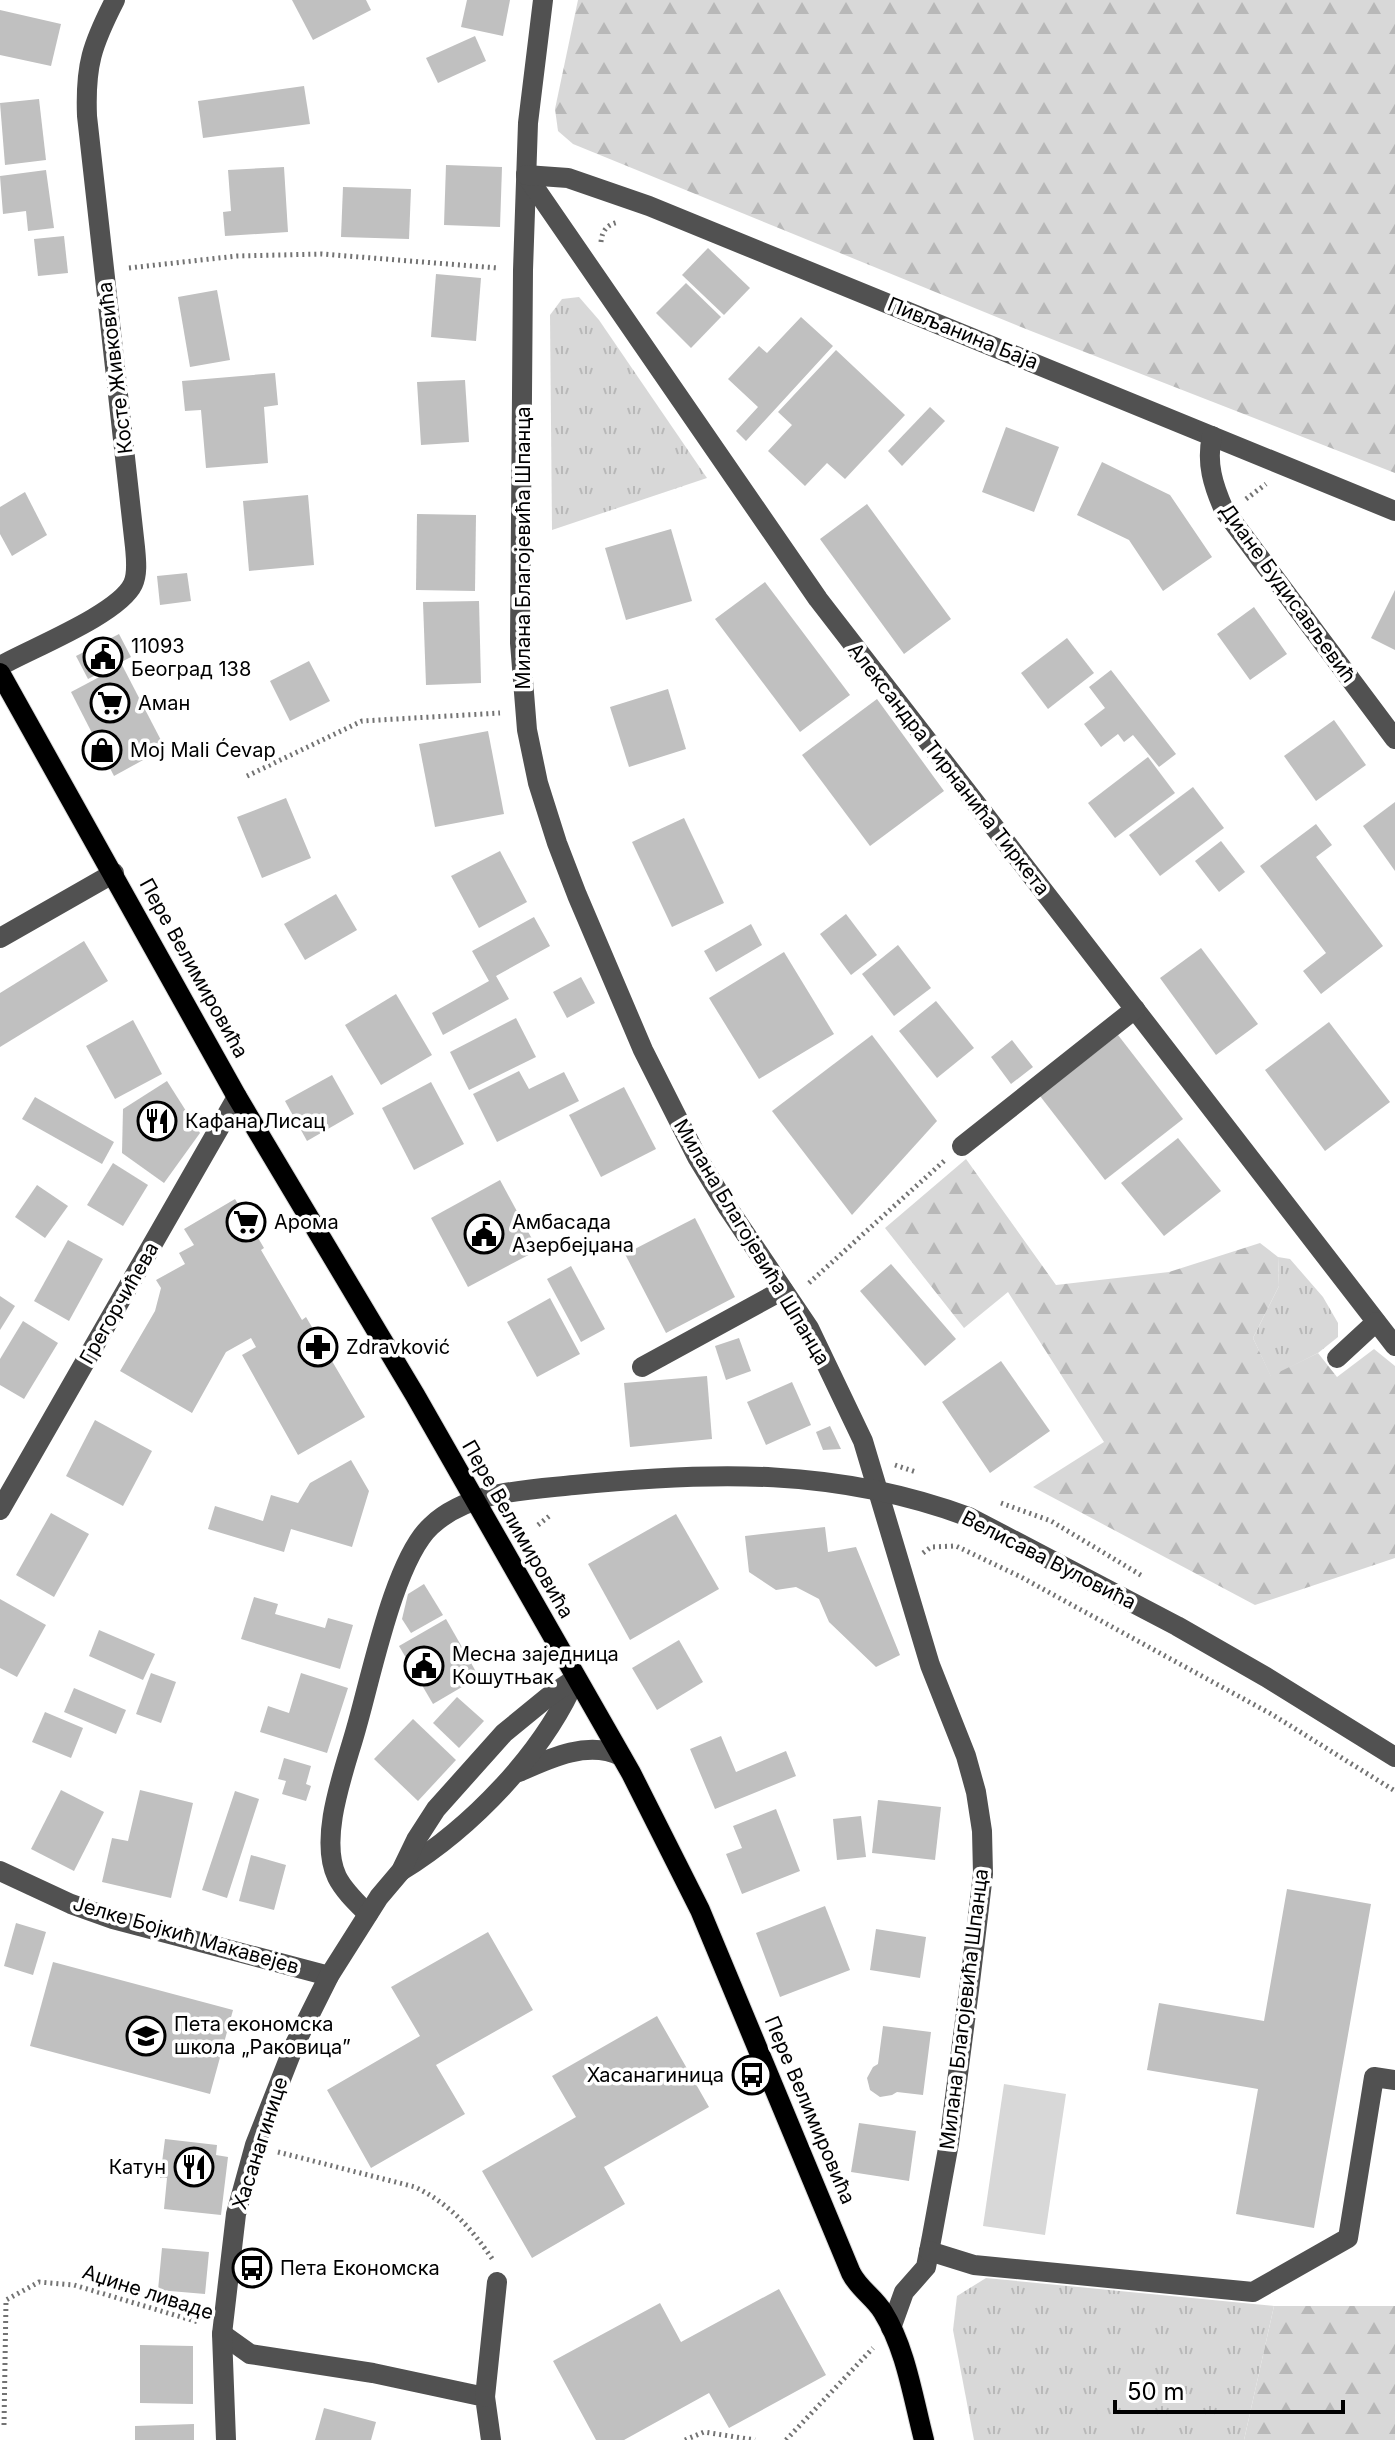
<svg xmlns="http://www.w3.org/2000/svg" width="1395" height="2440" viewBox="0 0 1395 2440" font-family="Inter,sans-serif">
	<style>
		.grass { fill: url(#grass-tufts) }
		.forest { fill: url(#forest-firs) }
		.pitch { fill: #d8d8d8 }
		.building { fill: #c0c0c0 }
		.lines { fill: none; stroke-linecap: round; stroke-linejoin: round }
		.major-casing { stroke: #dbdbdb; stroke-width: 22 }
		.path { stroke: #737373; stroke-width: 5; stroke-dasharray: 2 4; stroke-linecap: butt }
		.minor { stroke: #515151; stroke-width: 20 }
		.major { stroke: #000; stroke-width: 20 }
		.labels { text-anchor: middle; stroke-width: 7; stroke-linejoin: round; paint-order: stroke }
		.street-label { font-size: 20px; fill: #000; stroke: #fff }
		.poi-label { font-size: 20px; fill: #000; stroke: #fff; text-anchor: start }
	</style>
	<defs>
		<pattern id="grass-tufts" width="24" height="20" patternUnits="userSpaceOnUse" patternTransform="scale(2)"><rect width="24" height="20" fill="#d8d8d8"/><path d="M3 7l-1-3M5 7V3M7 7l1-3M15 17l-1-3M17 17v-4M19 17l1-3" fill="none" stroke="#b8b8b8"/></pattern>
		<pattern id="forest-firs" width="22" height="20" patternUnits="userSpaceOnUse" patternTransform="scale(2)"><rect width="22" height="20" fill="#d8d8d8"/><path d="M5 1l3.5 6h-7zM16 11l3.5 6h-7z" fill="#b8b8b8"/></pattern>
	</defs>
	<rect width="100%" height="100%" fill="#fff"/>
	<g class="grass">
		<path d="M579,297L599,320L707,478L552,530L550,315L562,299Z"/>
		<path d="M1278,1257L1290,1259L1323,1297L1338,1323V1337L1318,1353L1271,1377L1253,1338L1279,1286Z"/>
		<path d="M986,2278L1274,2306L1244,2440H974L953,2330L957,2296Z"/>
	</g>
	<g class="forest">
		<path d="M578,0H1395V473L1031,331L573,144L558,131L555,109Z"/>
		<path d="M966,1159L1056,1285L1169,1272L1260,1243L1278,1257L1279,1286L1253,1338L1271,1376L1318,1353L1337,1377L1374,1349L1395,1366V1558L1255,1605L1033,1487L1104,1442L1008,1292L964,1328L885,1228Z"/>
		<path d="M1274,2306H1395V2440H1244Z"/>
	</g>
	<path class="pitch" d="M1004,2084L1066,2094L1045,2235L983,2226Z"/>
	<g class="building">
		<path d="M292,0H366L371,10L313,40Z"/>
		<path d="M467,0H510L503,36L461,27Z"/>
		<path d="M0,10L61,24L51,66L0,55Z"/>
		<path d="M475,36L486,61L438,83L426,58Z"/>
		<path d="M304,86L310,124L203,138L198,101Z"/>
		<path d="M39,99L46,160L5,165L0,103Z"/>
		<path d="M446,165L502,167L500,227L444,225Z"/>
		<path d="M284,167L288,232L225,236L223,212L231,211L228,170Z"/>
		<path d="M46,170L54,228L28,231L26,211L3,214L0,176Z"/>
		<path d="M343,187L411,189L409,239L341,237Z"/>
		<path d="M64,236L68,273L38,276L34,239Z"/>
		<path d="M708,248L750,288L724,315L682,275Z"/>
		<path d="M436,274L481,278L476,341L431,337Z"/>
		<path d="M686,283L721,317L691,348L656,313Z"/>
		<path d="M217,290L230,360L190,367L178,297Z"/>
		<path d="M801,317L833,346L746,441L736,431L758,407L728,379L759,346L767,353Z"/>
		<path d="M836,350L905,415L845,479L827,463L805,486L768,451L792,425L778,412Z"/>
		<path d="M275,373L278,405L264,407L268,463L206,468L201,410L185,411L182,381Z"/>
		<path d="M465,380L469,442L421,445L417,382Z"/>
		<path d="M930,407L945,421L902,466L888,451Z"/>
		<path d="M1006,427L1059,447L1034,512L982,492Z"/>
		<path d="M1102,462L1170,495L1212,557L1163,591L1129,540L1077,515Z"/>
		<path d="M25,492L47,535L12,556L0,534V507Z"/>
		<path d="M308,495L314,565L249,571L243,501Z"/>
		<path d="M867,504L951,619L904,654L820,539Z"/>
		<path d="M417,514L476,515L475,591L416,590Z"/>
		<path d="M671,529L692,601L626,620L605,548Z"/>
		<path d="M187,573L191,601L160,605L157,576Z"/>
		<path d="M765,582L850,695L800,732L715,619Z"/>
		<path d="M1395,590V650L1371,638Z"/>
		<path d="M479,601L481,683L426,685L423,602Z"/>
		<path d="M1254,607L1287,654L1250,680L1217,634Z"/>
		<path d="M119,634L131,657L88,679L76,656Z"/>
		<path d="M1067,638L1094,673L1048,709L1021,673Z"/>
		<path d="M309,661L330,701L290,721L270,681Z"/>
		<path d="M122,665L165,748L114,776L71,692Z"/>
		<path d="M1111,670L1176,754L1159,767L1133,735L1124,742L1118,734L1101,747L1084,724L1105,708L1089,687Z"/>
		<path d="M668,689L686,749L629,767L610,707Z"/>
		<path d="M877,699L944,791L870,846L802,755Z"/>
		<path d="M1334,720L1366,765L1316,801L1284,756Z"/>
		<path d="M488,731L504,814L435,827L419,744Z"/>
		<path d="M1148,757L1175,793L1115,838L1088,803Z"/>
		<path d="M1193,787L1224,828L1160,876L1129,835Z"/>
		<path d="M286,798L311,858L262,878L237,817Z"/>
		<path d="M1395,802V871L1363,826Z"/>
		<path d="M684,818L724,903L672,927L632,842Z"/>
		<path d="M1316,824L1332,845L1316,857L1383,946L1321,994L1303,971L1326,953L1260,866Z"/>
		<path d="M1221,841L1245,872L1219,892L1195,861Z"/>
		<path d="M500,851L527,902L479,928L451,876Z"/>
		<path d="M336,894L357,930L305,960L284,924Z"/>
		<path d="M846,914L877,955L851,975L820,934Z"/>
		<path d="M534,917L550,946L496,976L509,999L443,1035L432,1013L489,981L472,951Z"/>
		<path d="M751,924L762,945L716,972L704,951Z"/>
		<path d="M84,941L108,981L0,1047V993Z"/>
		<path d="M898,945L931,988L894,1016L862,974Z"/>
		<path d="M1201,948L1258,1024L1216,1055L1160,978Z"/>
		<path d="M784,952L834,1034L759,1079L709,998Z"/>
		<path d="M581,977L595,1003L567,1018L553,992Z"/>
		<path d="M396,994L432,1055L381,1085L345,1025Z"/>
		<path d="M936,1001L974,1048L937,1078L899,1031Z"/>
		<path d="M516,1018L536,1057L469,1090L450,1052Z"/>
		<path d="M133,1020L162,1074L115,1099L86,1046Z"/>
		<path d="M1329,1022L1390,1102L1325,1151L1265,1070Z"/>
		<path d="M872,1035L937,1121L852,1215L772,1111Z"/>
		<path d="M1118,1035L1183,1119L1105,1180L1040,1096Z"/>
		<path d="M1012,1040L1033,1067L1011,1084L991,1057Z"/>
		<path d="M519,1071L529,1089L564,1072L579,1101L497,1142L473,1094Z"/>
		<path d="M332,1075L354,1114L307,1141L285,1101Z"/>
		<path d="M167,1081L200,1133L164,1183L122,1153L123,1109Z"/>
		<path d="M431,1082L464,1144L414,1170L382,1108Z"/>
		<path d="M624,1087L656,1149L601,1177L569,1115Z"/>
		<path d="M35,1097L114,1142L102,1164L22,1119Z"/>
		<path d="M1178,1138L1221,1191L1164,1236L1121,1183Z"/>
		<path d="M113,1163L148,1185L123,1226L87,1205Z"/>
		<path d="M500,1180L538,1250L468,1287L431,1218Z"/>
		<path d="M37,1185L68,1206L45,1238L15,1217Z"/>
		<path d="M235,1199L264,1248L261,1250L302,1320L306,1317L365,1417L298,1455L242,1355L256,1347L251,1338L226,1352L192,1413L120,1371L155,1311L161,1288L156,1280L185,1264L179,1253L194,1245L184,1229Z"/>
		<path d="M695,1218L735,1297L666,1333L625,1254Z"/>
		<path d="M68,1240L103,1259L69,1321L34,1301Z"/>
		<path d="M891,1264L956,1339L925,1366L860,1291Z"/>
		<path d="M571,1266L605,1329L581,1342L547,1279Z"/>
		<path d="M0,1296L15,1306L0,1330Z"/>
		<path d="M550,1298L580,1354L537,1377L507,1322Z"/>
		<path d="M23,1321L58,1343L24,1399L0,1385V1359Z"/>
		<path d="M739,1338L751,1371L726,1380L715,1346Z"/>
		<path d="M1001,1361L1050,1431L990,1473L942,1402Z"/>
		<path d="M707,1376L712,1439L630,1447L624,1383Z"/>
		<path d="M792,1382L811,1425L766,1445L747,1402Z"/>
		<path d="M95,1420L152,1451L123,1506L66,1476Z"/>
		<path d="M830,1426L841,1449L823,1450L816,1432Z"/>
		<path d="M351,1460L369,1491L352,1547L291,1529L284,1552L208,1529L215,1506L263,1521L271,1495L298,1503L310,1483Z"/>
		<path d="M51,1513L89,1534L54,1597L16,1575Z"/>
		<path d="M676,1514L719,1589L630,1640L588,1564Z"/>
		<path d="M825,1527L828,1552L856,1547L900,1655L876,1667L829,1622L819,1599L796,1587L776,1590L749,1572L745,1536Z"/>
		<path d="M424,1584L443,1615L411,1633L402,1619L408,1594Z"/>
		<path d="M254,1597L278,1604L275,1614L325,1628L328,1618L353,1625L340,1669L241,1639Z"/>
		<path d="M0,1599L46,1625L17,1677L0,1668Z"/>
		<path d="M446,1619L479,1677L433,1704L399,1646Z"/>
		<path d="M99,1630L155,1654L143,1680L89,1656Z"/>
		<path d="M679,1640L703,1682L657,1710L632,1668Z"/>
		<path d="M151,1673L176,1682L161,1723L136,1714Z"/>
		<path d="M301,1673L348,1688L327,1753L260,1732L268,1706L289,1713Z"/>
		<path d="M74,1688L126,1710L116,1734L64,1712Z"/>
		<path d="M457,1697L484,1721L459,1748L433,1723Z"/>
		<path d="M45,1712L83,1728L71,1758L32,1742Z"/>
		<path d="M413,1719L456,1760L418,1801L374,1759Z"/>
		<path d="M721,1736L736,1772L786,1751L796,1776L715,1809L690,1749Z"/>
		<path d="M284,1758L311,1766L306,1784L311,1786L306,1801L282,1794L286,1781L278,1779Z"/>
		<path d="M61,1790L104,1812L74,1871L31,1849Z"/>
		<path d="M140,1790L193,1803L171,1898L102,1882L112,1838L128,1841Z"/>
		<path d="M235,1791L259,1799L227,1898L202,1890Z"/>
		<path d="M878,1800L941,1807L935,1860L872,1853Z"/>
		<path d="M776,1809L800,1871L742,1894L726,1854L742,1848L733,1826Z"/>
		<path d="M861,1816L866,1857L837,1860L833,1819Z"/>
		<path d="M251,1855L286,1865L274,1910L239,1901Z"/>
		<path d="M1287,1889L1371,1904L1314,2228L1236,2214L1258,2089L1147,2070L1159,2003L1264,2021Z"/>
		<path d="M825,1906L850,1970L780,1997L756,1933Z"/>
		<path d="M16,1923L46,1932L33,1975L4,1966Z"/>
		<path d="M876,1929L926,1937L920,1978L870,1970Z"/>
		<path d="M488,1932L533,2010L436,2065L465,2114L371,2168L327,2090L420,2036L391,1987Z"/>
		<path d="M53,1962L233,2010L210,2094L30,2046Z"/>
		<path d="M657,2016L709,2107L604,2167L625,2204L532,2258L482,2171L576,2117L552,2076Z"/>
		<path d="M883,2026L931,2032L923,2095L897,2092L892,2095L880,2097L870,2090L867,2078L873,2067L878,2064Z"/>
		<path d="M859,2123L916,2131L909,2181L851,2172Z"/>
		<path d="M165,2139L217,2145L216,2155L228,2157L221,2215L164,2209L167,2178H160Z"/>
		<path d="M162,2248L209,2252L205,2294L158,2290Z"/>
		<path d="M779,2289L826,2375L729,2428L709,2393L624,2440H596L553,2361L660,2303L681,2342Z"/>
		<path d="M140,2345L193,2346V2404L140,2403Z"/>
		<path d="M324,2408L376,2422L371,2440H315Z"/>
		<path d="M194,2424V2440H135V2426Z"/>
	</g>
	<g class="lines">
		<defs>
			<path id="major" d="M0,673L237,1097L415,1395L631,1773L700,1910L851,2273C859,2289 874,2297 883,2312C906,2349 913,2398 924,2440"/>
		</defs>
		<use href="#major" class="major-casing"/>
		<g class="path">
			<path d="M601,242C602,230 608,224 619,222"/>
			<path d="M129,268L237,256L322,254L498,268"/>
			<path d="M1246,499L1266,484"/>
			<path d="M247,776L362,721L500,713"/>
			<path d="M809,1283L944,1161"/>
			<path d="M895,1465L916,1472"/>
			<path d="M1001,1503L1051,1521L1144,1577"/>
			<path d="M538,1525L552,1514"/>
			<path d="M923,1553L931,1547L956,1546L1021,1577L1273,1715L1395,1791"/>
			<path d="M278,2152L415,2187C450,2204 471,2228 493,2260"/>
			<path d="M4,2425L6,2300L39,2282L74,2285L198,2322"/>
			<path d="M685,2440L704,2432L755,2440"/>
			<path d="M786,2440L873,2348"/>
		</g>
		<g class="minor">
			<path d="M543,0L528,123L523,270L520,643L527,730L538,783L557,843L577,895L643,1050L697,1157L728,1208L809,1328L863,1441L930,1665L966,1756L976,1792L982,1831L983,1874L970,1982L949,2143L932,2236L926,2267L904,2292L891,2328"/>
			<path d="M526,175L818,599L1395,1346"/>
			<path d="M526,175L568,178L649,206L1395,511"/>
			<path d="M1212,436C1206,463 1213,485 1224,510L1395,739"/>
			<path d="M0,666C32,648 119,614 133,584C138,573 136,559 135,547L87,116C85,65 92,45 115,0"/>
			<path d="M0,938L114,873"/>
			<path d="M962,1146L1135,1009"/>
			<path d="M1337,1358L1376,1322"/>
			<path d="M642,1367L783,1290"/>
			<path d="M0,1510L237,1097"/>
			<path d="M519,1772C550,1758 588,1740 621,1756"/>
			<path d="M0,1871L71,1904L113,1919L329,1976"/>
			<path d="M401,1871C471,1828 543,1754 576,1678"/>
			<path d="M368,1914C357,1903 344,1891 337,1877C318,1837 345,1769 356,1729C371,1678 394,1560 431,1526C468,1491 526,1490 574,1485C712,1471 837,1468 969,1517L1177,1626L1266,1677L1395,1757"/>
			<path d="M929,2251L974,2265L1253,2292L1348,2238L1374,2077L1395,2080"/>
			<path d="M222,2334L250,2354L373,2373L485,2397L491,2440"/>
			<path d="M485,2397L497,2282"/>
			<path d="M226,2440L222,2334L236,2214L255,2145L294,2046L329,1976L379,1897L401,1871L416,1840L436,1809L504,1733L548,1697L576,1678"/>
		</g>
		<use href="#major" class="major"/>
	</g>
	<defs>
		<symbol id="civic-ring" viewBox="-11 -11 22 22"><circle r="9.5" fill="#fff" stroke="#000" stroke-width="1.5"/><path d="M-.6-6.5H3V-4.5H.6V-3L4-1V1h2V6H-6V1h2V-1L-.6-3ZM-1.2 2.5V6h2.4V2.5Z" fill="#000"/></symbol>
		<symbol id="supermarket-ring" viewBox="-11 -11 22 22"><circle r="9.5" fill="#fff" stroke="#000" stroke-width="1.5"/><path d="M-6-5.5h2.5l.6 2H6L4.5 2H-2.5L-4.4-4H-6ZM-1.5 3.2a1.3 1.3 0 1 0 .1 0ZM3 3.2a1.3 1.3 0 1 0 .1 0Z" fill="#000"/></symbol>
		<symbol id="shop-ring" viewBox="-11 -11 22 22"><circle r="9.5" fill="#fff" stroke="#000" stroke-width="1.5"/><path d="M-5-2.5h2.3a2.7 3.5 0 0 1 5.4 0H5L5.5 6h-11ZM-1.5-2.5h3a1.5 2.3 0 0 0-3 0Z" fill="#000"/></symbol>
		<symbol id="restaurant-ring" viewBox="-11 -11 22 22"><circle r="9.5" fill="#fff" stroke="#000" stroke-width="1.5"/><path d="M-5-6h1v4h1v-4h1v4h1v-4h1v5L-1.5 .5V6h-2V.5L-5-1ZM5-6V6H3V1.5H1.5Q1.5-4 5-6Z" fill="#000"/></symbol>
		<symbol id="pharmacy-ring" viewBox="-11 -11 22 22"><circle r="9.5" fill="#fff" stroke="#000" stroke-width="1.5"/><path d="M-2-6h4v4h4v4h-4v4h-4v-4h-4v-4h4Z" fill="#000"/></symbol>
		<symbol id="school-ring" viewBox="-11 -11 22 22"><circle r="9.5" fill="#fff" stroke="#000" stroke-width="1.5"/><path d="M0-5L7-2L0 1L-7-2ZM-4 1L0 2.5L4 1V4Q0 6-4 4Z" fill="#000"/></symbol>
		<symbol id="bus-ring" viewBox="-11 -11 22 22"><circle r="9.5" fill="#fff" stroke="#000" stroke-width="1.5"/><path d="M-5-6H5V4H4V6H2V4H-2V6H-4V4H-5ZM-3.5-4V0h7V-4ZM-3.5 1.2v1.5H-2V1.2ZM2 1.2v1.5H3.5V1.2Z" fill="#000"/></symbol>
	</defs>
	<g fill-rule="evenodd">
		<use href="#civic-ring" x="81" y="635" width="44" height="44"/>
		<use href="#supermarket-ring" x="88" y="681" width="44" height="44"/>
		<use href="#shop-ring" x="80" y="728" width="44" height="44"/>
		<use href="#restaurant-ring" x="135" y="1099" width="44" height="44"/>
		<use href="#supermarket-ring" x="224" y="1200" width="44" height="44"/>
		<use href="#civic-ring" x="462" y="1212" width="44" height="44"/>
		<use href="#pharmacy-ring" x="296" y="1325" width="44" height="44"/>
		<use href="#civic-ring" x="402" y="1644" width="44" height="44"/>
		<use href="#school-ring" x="124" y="2014" width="44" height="44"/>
		<use href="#bus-ring" x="730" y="2053" width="44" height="44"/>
		<use href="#restaurant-ring" x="172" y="2145" width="44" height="44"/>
		<use href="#bus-ring" x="230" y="2246" width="44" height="44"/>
	</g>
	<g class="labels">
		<g class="street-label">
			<text transform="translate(963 333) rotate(22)" y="7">Пивљанина Баја</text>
			<text transform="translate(115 368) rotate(-97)" y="7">Косте Живковића</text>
			<text transform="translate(523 548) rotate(-90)" y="7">Милана Благојевића Шпанца</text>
			<text transform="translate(1288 593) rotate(54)" y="7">Диане Будисављевић</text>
			<text transform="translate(949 769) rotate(52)" y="7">Александра Тирнанића Тиркета</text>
			<text transform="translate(194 968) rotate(61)" y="7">Пере Велимировића</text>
			<text transform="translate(752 1242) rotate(59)" y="7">Милана Благојевића Шпанца</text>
			<text transform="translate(119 1303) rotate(-60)" y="7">Грегорчићева</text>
			<text transform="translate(518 1529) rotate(60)" y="7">Пере Велимировића</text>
			<text transform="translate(1049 1560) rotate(27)" y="7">Велисава Вуловића</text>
			<text transform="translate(186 1935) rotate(16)" y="7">Јелке Бојкић Макавејев</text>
			<text transform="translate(964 2009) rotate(-83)" y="7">Милана Благојевића Шпанца</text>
			<text transform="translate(810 2110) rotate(67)" y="7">Пере Велимировића</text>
			<text transform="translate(260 2143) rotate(-72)" y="7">Хасанагинице</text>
			<text transform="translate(148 2292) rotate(18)" y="7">Аџине ливаде</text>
		</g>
		<g class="poi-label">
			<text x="131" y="653">11093<tspan x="131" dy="23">Београд 138</tspan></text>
			<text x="138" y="710">Аман</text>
			<text x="130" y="757">Moj Mali Ćevap</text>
			<text x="185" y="1128">Кафана Лисац</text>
			<text x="274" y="1229">Арома</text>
			<text x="512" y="1229">Амбасада<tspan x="512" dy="23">Азербејџана</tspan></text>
			<text x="346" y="1354">Zdravković</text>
			<text x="452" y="1661">Месна заједница<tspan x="452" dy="23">Кошутњак</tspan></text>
			<text x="174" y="2031">Пета економска<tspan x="174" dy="23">школа „Раковица”</tspan></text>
			<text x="724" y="2082" text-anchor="end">Хасанагиница</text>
			<text x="166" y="2174" text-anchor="end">Катун</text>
			<text x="280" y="2275">Пета Економска</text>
		</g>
	</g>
	<path d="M1115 2400v12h228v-12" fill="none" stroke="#000000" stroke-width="4"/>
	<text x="1127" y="2400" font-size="24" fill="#000000" stroke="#ffffff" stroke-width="6" paint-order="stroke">50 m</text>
</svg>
